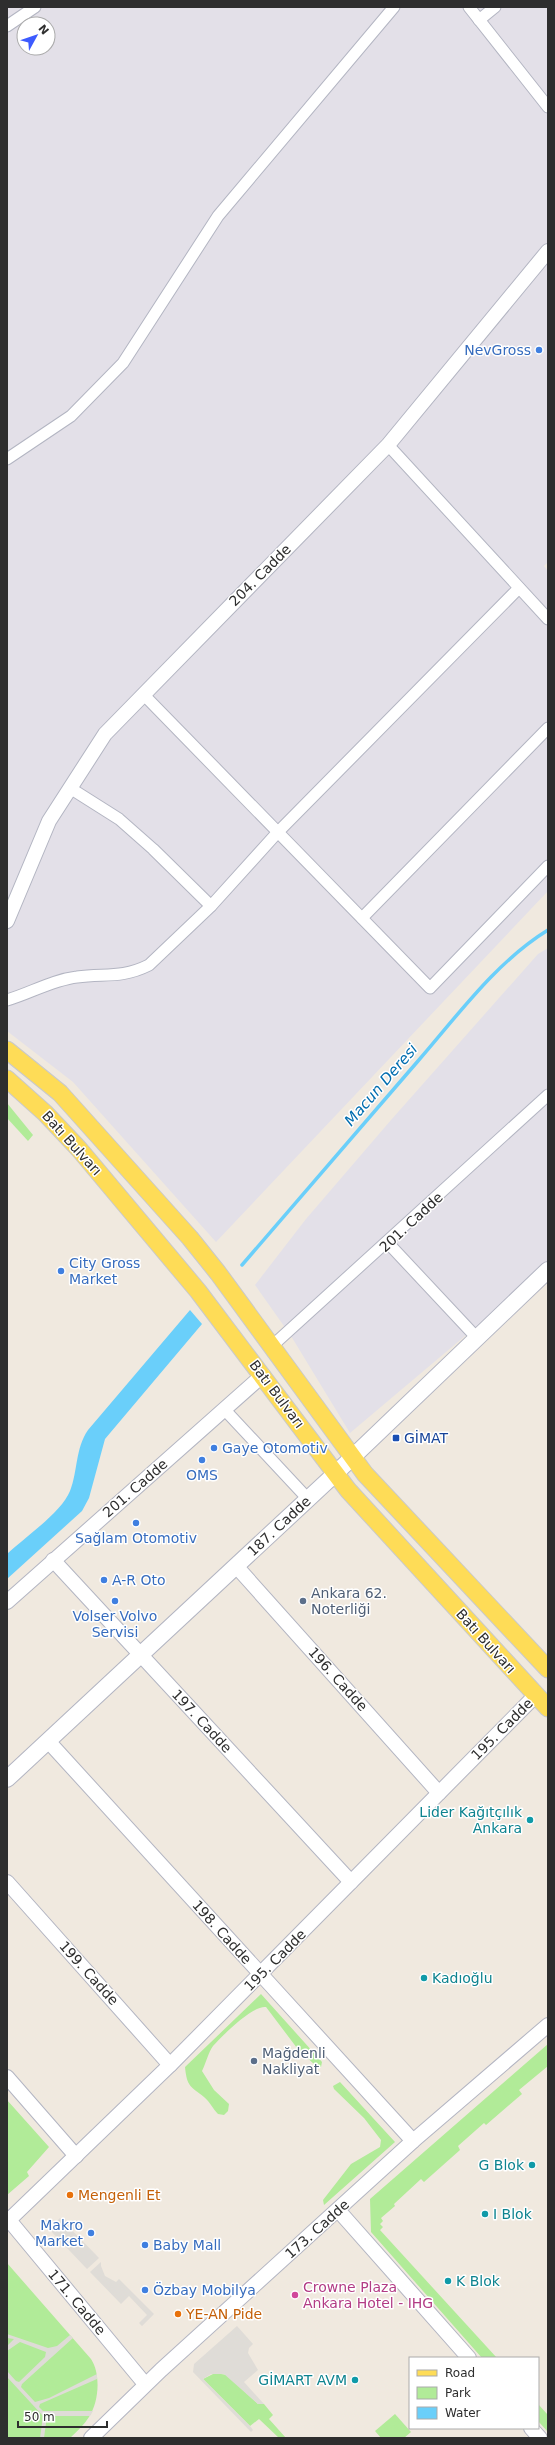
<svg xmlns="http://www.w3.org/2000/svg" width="555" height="2445" viewBox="0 0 555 2445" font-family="'DejaVu Sans',sans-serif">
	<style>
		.industrial { fill: #e3e0e8; fill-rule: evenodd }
		.green { fill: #b1eb98 }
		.plaza { fill: #dfdcd7 }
		.water { fill: #6acffa }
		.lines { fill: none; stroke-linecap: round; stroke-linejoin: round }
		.stream { stroke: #6acffa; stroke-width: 3.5 }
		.minor-casing { stroke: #b3b5c2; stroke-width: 13 }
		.tertiary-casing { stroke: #b3b5c2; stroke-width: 16 }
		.secondary-casing { stroke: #b3b5c2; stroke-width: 18 }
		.primary-casing { stroke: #c9c9c9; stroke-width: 19 }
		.minor { stroke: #fff; stroke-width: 11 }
		.tertiary { stroke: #fff; stroke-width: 14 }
		.secondary { stroke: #fff; stroke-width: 16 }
		.primary { stroke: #fedc57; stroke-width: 17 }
		.shop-dot { fill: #3f7fe0; stroke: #fff; stroke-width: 1.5 }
		.transit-dot { fill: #1a4fb4; stroke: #fff; stroke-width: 1.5 }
		.service-dot { fill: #5c6f8a; stroke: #fff; stroke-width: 1.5 }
		.culture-dot { fill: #0f9aa8; stroke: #fff; stroke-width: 1.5 }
		.food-dot { fill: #e8710a; stroke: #fff; stroke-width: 1.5 }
		.hotel-dot { fill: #d1479c; stroke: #fff; stroke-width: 1.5 }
		.labels { text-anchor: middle; stroke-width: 3; stroke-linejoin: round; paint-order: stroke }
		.shop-label { font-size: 14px; fill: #366cbe; stroke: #fff; text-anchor: start }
		.street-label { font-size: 14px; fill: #2e2e2e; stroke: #fff }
		.transit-label { font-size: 14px; fill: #164399; stroke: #fff; text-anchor: start }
		.service-label { font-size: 14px; fill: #4e5e75; stroke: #fff; text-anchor: start }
		.culture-label { font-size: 14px; fill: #0d838f; stroke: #fff; text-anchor: end }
		.food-label { font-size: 14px; fill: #c56008; stroke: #fff; text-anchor: start }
		.hotel-label { font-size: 14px; fill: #b23c85; stroke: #fff; text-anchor: start }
		.water-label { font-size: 15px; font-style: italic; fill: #016daf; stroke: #fff }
	</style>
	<rect width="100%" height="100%" fill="#f0e9df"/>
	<g class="industrial">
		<path d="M7,7H548V562L544,566L548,571V891L216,1242L73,1082L7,1031ZM24,24H48V48H24Z"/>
		<path d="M548,948V1266L350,1433L291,1336L255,1285L306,1219L391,1120L538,954Z"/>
	</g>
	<g class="green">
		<path d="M7,1103L33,1135L28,1141L7,1118Z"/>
		<path d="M261,1994L322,2062L321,2067H317L297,2048L266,2007C253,2005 223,2035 213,2046C208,2053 206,2063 202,2071L214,2090L229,2104L228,2111L224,2115L218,2114C213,2109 210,2102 204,2097C191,2086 187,2088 185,2067Z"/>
		<path d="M548,2044V2066L519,2090L522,2094L486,2125L484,2123L458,2146L460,2150L424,2182L421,2179L394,2204L395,2206L381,2218L383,2221L380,2224L383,2227L380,2230L497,2358H482L371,2232L370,2199Z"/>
		<path d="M340,2082L395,2142L324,2205L323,2200L351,2164L380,2147L381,2140L364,2118L334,2089L333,2086Z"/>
		<path d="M7,2100L49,2147L27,2172L29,2176L7,2195Z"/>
		<path d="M7,2263L91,2359C101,2374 99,2402 89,2417C84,2425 77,2431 70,2438H7Z"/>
		<path d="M215,2373L227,2375L258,2404H264L273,2415L269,2419L286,2438H279L259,2419L250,2426L203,2379Z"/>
		<path d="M538,2404L548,2415V2432L538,2421Z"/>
		<path d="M395,2414L411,2432L404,2438H381L375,2431Z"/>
	</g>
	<g class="plaza">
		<path d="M60,2218L99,2258L87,2269L49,2229Z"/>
		<path d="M101,2262V2266L105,2276L116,2282L119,2279L154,2314L142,2326L139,2323L147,2315L129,2296L121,2304L90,2272Z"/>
		<path d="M237,2326L253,2344L249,2348L248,2353L258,2370L244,2382L264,2404H258L224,2374H211L203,2379L250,2426L253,2430L251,2432L193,2372L194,2364Z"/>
		<path d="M7,2334L48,2348L57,2346L70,2335L73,2338L22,2384L21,2387L35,2402L49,2398L97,2374V2379L40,2404L39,2407L43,2411H93L90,2416H47L44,2438H40L43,2416L7,2377V2371L16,2381L19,2382L45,2357L46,2352L20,2342L7,2351V2346L14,2339L7,2338Z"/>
	</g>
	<path class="water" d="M190,1310L202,1324L105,1439L89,1498L82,1511L7,1579V1554C25,1537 61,1513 70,1491C78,1471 75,1449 88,1430Z"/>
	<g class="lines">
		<path class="stream" d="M242,1265C300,1197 359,1129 418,1061C458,1015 496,962 548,930"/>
		<defs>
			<g id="minor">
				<path d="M469,7L548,107"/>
				<path d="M479,20L495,7"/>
				<path d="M7,26L35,7"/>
				<path d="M388,445L548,619"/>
				<path d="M7,459L71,416L123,363L218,216L394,7"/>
				<path d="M143,694L430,988L548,866"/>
				<path d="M70,788L119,819L153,849L211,906"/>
				<path d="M362,918L548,728"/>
				<path d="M7,1000C31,993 52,980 77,977C104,973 121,979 149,965L211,906L277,833L519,588"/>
				<path d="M388,1243L477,1338"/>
				<path d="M272,1346L548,1095"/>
				<path d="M224,1409L308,1499"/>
			</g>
			<g id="tertiary">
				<path d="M7,921L49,821L105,734L388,445L548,251"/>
				<path d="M53,1560L351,1882"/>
				<path d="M236,1566L439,1793"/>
				<path d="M7,1602L263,1375"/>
				<path d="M48,1741L413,2141"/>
				<path d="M7,1882L170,2065"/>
				<path d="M7,2077L76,2156"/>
				<path d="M338,2210L469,2358"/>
				<path d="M145,2384L9,2220L170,2065L536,1695"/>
				<path d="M531,2428L540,2438"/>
				<path d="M91,2438L161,2370L413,2141L548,2025"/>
			</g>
			<path id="secondary" d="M7,1779L336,1473L548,1270"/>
			<g id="primary">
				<path d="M7,1050L60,1093L190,1238L218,1273L365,1474L548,1669"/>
				<path d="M7,1079L45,1113L79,1149L198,1291L348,1490L548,1708"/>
			</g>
		</defs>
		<use href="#minor" class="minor-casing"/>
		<use href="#tertiary" class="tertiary-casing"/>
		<use href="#secondary" class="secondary-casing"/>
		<use href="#primary" class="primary-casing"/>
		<use href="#minor" class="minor"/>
		<use href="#tertiary" class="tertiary"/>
		<use href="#secondary" class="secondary"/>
		<use href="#primary" class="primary"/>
	</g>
	<g class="shop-dot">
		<circle cx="539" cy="350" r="4"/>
		<circle cx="61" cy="1271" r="4"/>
		<circle cx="214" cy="1448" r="4"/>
		<circle cx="202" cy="1460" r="4"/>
		<circle cx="136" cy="1523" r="4"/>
		<circle cx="104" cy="1580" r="4"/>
		<circle cx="115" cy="1601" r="4"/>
		<circle cx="91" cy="2233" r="4"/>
		<circle cx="145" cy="2245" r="4"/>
		<circle cx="145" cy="2290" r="4"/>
	</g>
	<rect class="transit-dot" x="392" y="1434" width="8" height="8" rx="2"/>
	<g class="service-dot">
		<circle cx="303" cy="1601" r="4"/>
		<circle cx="254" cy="2061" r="4"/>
	</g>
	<g class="culture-dot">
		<circle cx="530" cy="1820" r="4"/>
		<circle cx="424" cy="1978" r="4"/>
		<circle cx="532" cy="2165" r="4"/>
		<circle cx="485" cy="2214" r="4"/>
		<circle cx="448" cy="2281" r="4"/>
		<circle cx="355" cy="2380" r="4"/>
	</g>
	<g class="food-dot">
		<circle cx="70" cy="2195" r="4"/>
		<circle cx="178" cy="2314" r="4"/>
	</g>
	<circle class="hotel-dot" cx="295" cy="2295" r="4"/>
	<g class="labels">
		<g class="shop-label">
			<text x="531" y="355" text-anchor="end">NevGross</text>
			<text x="69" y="1268">City Gross<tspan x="69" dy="16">Market</tspan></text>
			<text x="222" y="1453">Gaye Otomotiv</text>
			<text x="202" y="1480" text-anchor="middle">OMS</text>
			<text x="136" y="1543" text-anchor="middle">Sağlam Otomotiv</text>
			<text x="112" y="1585">A-R Oto</text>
			<text x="115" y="1621" text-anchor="middle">Volser Volvo<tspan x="115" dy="16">Servisi</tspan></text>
			<text x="83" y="2230" text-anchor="end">Makro<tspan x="83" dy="16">Market</tspan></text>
			<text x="153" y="2250">Baby Mall</text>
			<text x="153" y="2295">Özbay Mobilya</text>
		</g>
		<g class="street-label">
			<text transform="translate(260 575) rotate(-45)" y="5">204. Cadde</text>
			<text transform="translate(72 1143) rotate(48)" y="5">Batı Bulvarı</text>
			<text transform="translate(411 1222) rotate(-43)" y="5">201. Cadde</text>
			<text transform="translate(277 1394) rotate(53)" y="5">Batı Bulvarı</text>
			<text transform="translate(135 1488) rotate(-41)" y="5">201. Cadde</text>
			<text transform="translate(279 1526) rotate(-43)" y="5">187. Cadde</text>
			<text transform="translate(486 1641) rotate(48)" y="5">Batı Bulvarı</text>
			<text transform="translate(338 1679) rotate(48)" y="5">196. Cadde</text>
			<text transform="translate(202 1721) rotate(47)" y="5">197. Cadde</text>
			<text transform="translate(502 1729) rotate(-45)" y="5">195. Cadde</text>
			<text transform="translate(222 1932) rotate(48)" y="5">198. Cadde</text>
			<text transform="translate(275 1960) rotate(-45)" y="5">195. Cadde</text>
			<text transform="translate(89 1973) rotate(48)" y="5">199. Cadde</text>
			<text transform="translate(317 2229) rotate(-42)" y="5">173. Cadde</text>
			<text transform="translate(77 2302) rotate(50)" y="5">171. Cadde</text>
		</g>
		<g class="transit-label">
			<text x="404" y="1443">GİMAT</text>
		</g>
		<g class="service-label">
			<text x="311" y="1598">Ankara 62.<tspan x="311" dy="16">Noterliği</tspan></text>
			<text x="262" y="2058">Mağdenli<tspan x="262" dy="16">Nakliyat</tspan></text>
		</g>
		<g class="culture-label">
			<text x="522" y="1817">Lider Kağıtçılık<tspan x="522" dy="16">Ankara</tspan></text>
			<text x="432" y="1983" text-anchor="start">Kadıoğlu</text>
			<text x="524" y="2170">G Blok</text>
			<text x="493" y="2219" text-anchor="start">I Blok</text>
			<text x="456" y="2286" text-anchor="start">K Blok</text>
			<text x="347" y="2385">GİMART AVM</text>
		</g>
		<g class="food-label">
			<text x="78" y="2200">Mengenli Et</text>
			<text x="186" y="2319">YE-AN Pide</text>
		</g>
		<g class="hotel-label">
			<text x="303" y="2292">Crowne Plaza<tspan x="303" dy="16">Ankara Hotel - IHG</tspan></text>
		</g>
		<g class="water-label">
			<text transform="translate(381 1085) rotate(-49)" y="5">Macun Deresi</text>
		</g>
	</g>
	<rect width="555" height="2445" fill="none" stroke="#2e2e2e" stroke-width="16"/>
	<rect x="409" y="2357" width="130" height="72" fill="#ffffff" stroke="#ababab"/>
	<rect x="417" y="2370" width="20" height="6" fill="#fedc57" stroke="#ababab"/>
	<text x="445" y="2377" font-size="12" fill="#2e2e2e">Road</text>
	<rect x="417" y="2387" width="20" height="12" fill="#b1eb98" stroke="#ababab"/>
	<text x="445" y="2397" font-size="12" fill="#2e2e2e">Park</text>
	<rect x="417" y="2407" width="20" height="12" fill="#6acffa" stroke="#ababab"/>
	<text x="445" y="2417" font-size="12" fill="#2e2e2e">Water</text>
	<g transform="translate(36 36) rotate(50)"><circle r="19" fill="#ffffff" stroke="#ababab"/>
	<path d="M0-3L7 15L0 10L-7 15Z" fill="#3d5bff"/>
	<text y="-6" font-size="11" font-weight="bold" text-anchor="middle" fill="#2e2e2e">N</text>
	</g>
	<path d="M18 2421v6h89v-6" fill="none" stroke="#2e2e2e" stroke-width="2"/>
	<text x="24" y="2421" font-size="12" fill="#2e2e2e" stroke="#ffffff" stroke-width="3" paint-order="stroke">50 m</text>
</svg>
